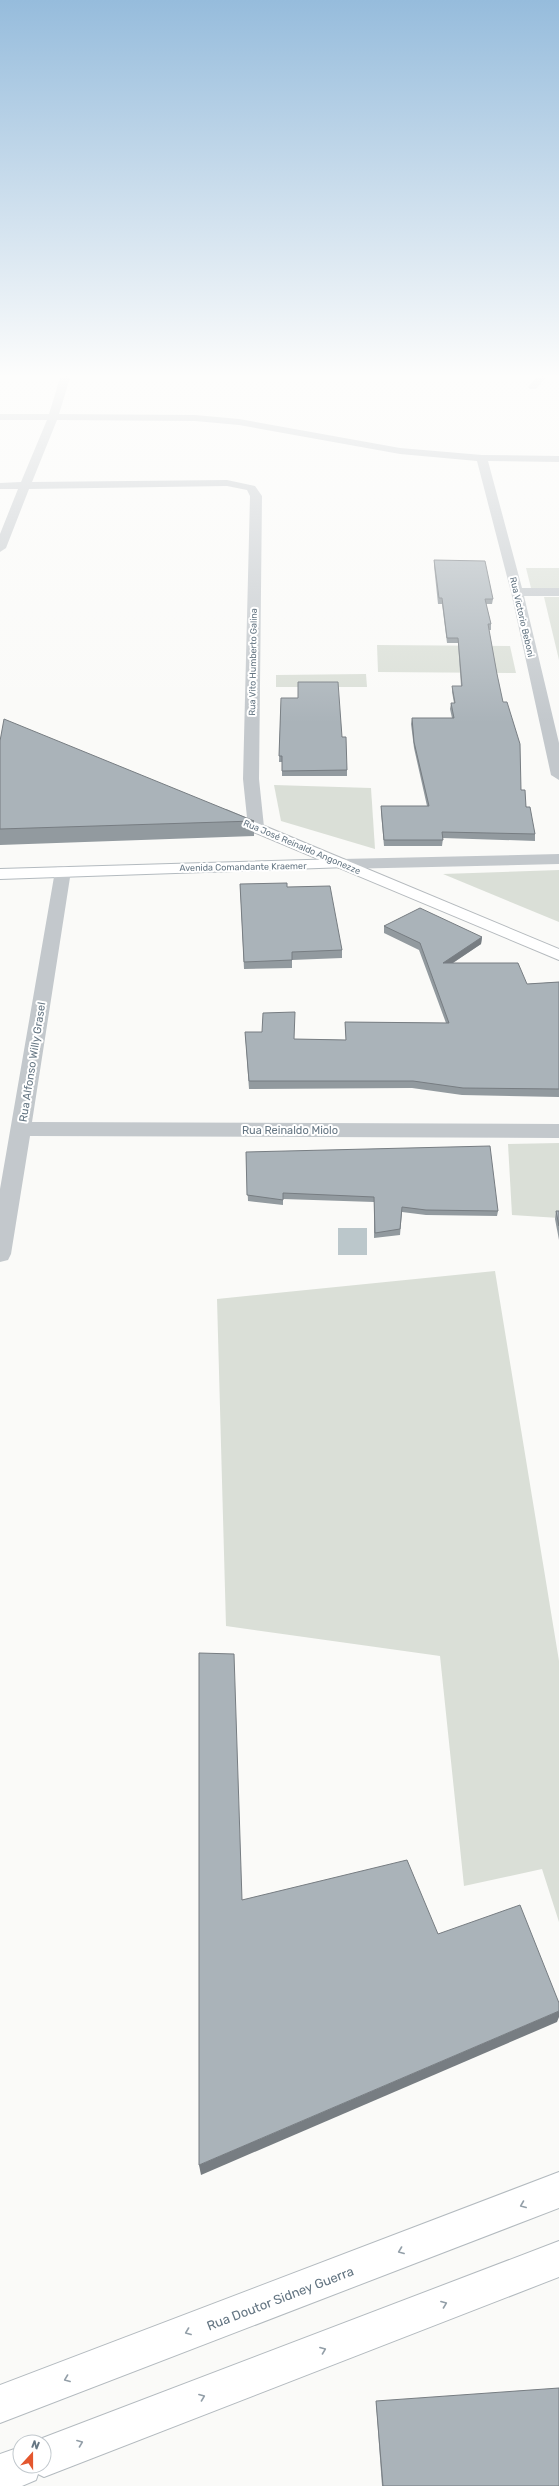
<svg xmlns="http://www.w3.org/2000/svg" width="559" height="2486" viewBox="0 0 559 2486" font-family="Rubik,sans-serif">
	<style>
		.green { fill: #dadfd7 }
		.water { fill: #bbc7cb }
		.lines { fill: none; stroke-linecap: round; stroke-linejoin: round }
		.secondary-casing { stroke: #b3babf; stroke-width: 2 }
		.primary-casing { stroke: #b5babe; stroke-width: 2 }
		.minor { fill: #c3c8cc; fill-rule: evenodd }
		.secondary { fill: #fff; fill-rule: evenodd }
		.primary { fill: #fff; fill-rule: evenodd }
		.wall { fill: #929a9f }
		.shaded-wall { fill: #777d82 }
		.building { fill: #aab3b9; stroke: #777d82 }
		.oneway { stroke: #939fa8 }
		.labels { text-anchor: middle; stroke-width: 4; stroke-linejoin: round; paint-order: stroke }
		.far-street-label { font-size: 9px; fill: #657683; stroke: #fff }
		.street-label { font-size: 11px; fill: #657683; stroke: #fff }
		.near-street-label { font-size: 13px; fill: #657683; stroke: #fff }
	</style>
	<rect width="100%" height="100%" fill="#fafaf8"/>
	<g class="green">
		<path d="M526,568H559V588H531Z"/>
		<path d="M544,597H559V660Z"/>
		<path d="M377,645L510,646L516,673L378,672Z"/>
		<path d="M366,674L367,687H276V675Z"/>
		<path d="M274,785L371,788L375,849L281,821Z"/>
		<path d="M559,870V922L443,874Z"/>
		<path d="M559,1143V1218L512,1215L508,1144Z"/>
		<path d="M495,1271L559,1661V1922L542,1869L464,1886L440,1656L226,1626L217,1299Z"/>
	</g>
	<rect class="water" x="338" y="1228" width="29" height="27"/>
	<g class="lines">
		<defs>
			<g id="secondary">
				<path d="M342,859L348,861L350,864L348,867L0,879V869Z"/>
				<path d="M559,2172V2208L0,2423V2385Z"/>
				<path d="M559,2241V2277L44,2477L38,2474L36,2480L22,2486H0V2454L20,2447V2466H44V2442H32Z"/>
			</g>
			<path id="primary" d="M226,810L559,949V960L220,818L218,815L220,812Z"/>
		</defs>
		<use href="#secondary" class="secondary-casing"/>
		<use href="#primary" class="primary-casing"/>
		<g class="minor">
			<path d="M61,375H71L59,414L195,415L239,419L400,448L482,455L559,456V462L488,461L522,588H559V596H524L559,743V780L551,775L511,592L477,461L400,454L239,425L195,421L57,420L32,482L227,480L255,486L262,496L259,779L264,827L256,832L250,830L248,827L243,779L250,496L247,490L227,486L29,489L6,548L0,552V534L18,489H0V483L21,482L47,420H0V414H49Z"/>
			<path d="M538,375H548L536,389H530L528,387Z"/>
			<path d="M559,854V864L342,869L336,867L334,864L336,861L342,859Z"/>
			<path d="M63,866L69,867L71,871L32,1122L559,1124V1138L30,1136L11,1254L8,1260L0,1262V1189L55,871L57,867Z"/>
		</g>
		<use href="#secondary" class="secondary"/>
		<use href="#primary" class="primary"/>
	</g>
	<g class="wall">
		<path d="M434,560L493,599L492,604H486L491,624V630H489L497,674L521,790L535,834V841L443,838L442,846H384L381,812V806H427L414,748L411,724L412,718H452L450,709L451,703H454L452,692V686H461L458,643H447L442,604H438L434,566Z"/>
		<path d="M281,698L342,737L347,770V776H282V762H279Z"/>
		<path d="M0,741L254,821V836L0,845Z"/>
		<path d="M240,884L287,887L342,950V958L292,960V968L244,969Z"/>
		<path d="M384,926L482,937L481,944L453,963L527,984L559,982V1097L462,1095L412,1088L249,1089L245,1032H262L294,1039L346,1040L345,1022L446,1023L419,950L384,933Z"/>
		<path d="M246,1152L498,1211L497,1216L426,1215L402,1212L400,1235L374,1238V1202L283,1199V1205L248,1201Z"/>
		<path d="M556,1211H559V1240L555,1219Z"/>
		<path d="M376,2401L559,2486H382L376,2403Z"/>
	</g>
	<g class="shaded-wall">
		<path d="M482,937L481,944L442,970L443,963Z"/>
		<path d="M559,2011V2017L557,2022L201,2175L199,2165Z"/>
	</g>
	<g class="building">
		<path d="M434,560L485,561L493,599H485L491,624H488L497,674L503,702H507L520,744L521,790H525L526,807H530L535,834L442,832L443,840H384L381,806H429L414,742L412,718H454L451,703H455L452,686H462L458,638H447L442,598H439Z"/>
		<path d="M298,682H338L342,737H346L347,770L282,771V756H279L281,698H298Z"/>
		<path d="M4,719L254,821L0,829V741Z"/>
		<path d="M287,883V887L330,886L342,950L292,952V960L244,962L240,884Z"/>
		<path d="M420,908L482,937L443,963H518L527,984L559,982V1089L463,1088L413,1081H249L245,1032H262L263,1013L295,1012L294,1039L346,1040L345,1022L449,1023L420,943L384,926Z"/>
		<path d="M490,1146L498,1211L426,1210L402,1207L400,1229L375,1233L374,1197L283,1193V1200L247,1195L246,1152Z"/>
		<path d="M556,1211H559V1226Z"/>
		<path d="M199,1653L234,1654L242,1900L407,1860L438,1934L520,1905L559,2003V2011L199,2165Z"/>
		<path d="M559,2388V2486H383L376,2401Z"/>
	</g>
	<defs><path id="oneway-chevron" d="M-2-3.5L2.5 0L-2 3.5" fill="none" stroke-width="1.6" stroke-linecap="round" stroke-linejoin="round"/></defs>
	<g class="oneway">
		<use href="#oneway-chevron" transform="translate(523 2205) rotate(158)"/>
		<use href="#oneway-chevron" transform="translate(401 2251) rotate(159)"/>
		<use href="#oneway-chevron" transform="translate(444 2304) rotate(-21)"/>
		<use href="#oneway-chevron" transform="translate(188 2332) rotate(159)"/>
		<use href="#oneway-chevron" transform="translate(323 2350) rotate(-21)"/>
		<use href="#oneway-chevron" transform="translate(67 2379) rotate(159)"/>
		<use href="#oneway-chevron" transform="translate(202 2397) rotate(-21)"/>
		<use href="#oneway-chevron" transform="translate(80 2443) rotate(-21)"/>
	</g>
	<linearGradient id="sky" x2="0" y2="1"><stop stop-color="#96bcdc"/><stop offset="0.52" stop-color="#fdfdfc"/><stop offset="1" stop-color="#fdfdfc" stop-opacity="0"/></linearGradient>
	<rect width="559" height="723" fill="url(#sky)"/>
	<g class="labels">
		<g class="far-street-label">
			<text transform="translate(522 617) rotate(77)" y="3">Rua Victorio Beboni</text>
			<text transform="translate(253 662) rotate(-89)" y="3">Rua Vito Humberto Galina</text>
			<text transform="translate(302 847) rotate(23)" y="3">Rua José Reinaldo Angonezze</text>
			<text transform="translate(243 867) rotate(-1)" y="3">Avenida Comandante Kraemer</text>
		</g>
		<g class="street-label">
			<text transform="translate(32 1062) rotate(-81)" y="4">Rua Alfonso Willy Grasel</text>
			<text x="290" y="1134">Rua Reinaldo Miolo</text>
		</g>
		<g class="near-street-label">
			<text transform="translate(280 2298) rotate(-21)" y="5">Rua Doutor Sidney Guerra</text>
		</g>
	</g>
	<g transform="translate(32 2454) rotate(21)"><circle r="19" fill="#ffffff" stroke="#c1c8cd"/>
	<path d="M0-3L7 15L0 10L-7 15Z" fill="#e4572e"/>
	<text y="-6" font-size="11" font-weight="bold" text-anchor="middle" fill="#657683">N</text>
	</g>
</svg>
